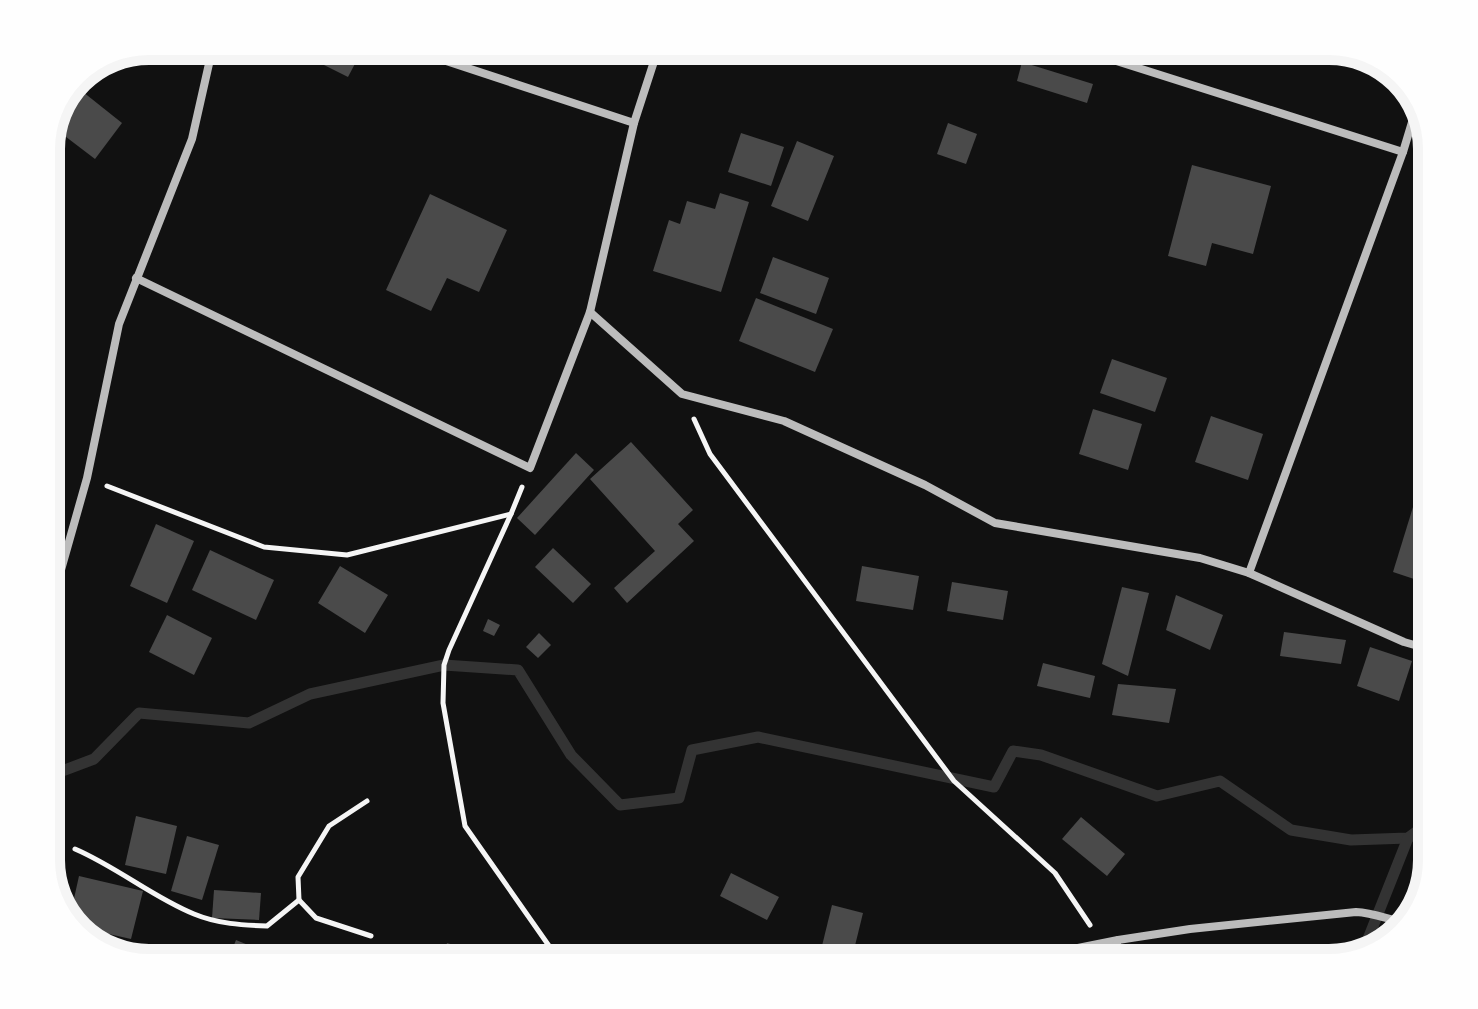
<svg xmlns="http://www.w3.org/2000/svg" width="1478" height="1009" viewBox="0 0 1478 1009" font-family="Poppins,sans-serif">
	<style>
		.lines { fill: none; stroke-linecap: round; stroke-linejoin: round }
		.stream { stroke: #333; stroke-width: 11 }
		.building { fill: #4a4a4a }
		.path { stroke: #f5f5f5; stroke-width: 5 }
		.minor { stroke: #bcbcbc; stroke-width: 8 }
		.rim { fill: none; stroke: #f5f5f5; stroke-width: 10 }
	</style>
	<rect width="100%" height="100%" fill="#111"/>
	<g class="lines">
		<g class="stream">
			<path d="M46,777L94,759L139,713L249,723L310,694L444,665L518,670L571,755L620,805L679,798L692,750L758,737L994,787L1013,751L1041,755L1157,796L1220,781L1291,830L1351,840L1408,838L1427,824L1432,807"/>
			<path d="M1362,954L1408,838"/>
		</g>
	</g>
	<g class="building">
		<path d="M286,46H335L358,58L348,77Z"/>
		<path d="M1022,62L1093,84L1087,103L1017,81Z"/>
		<path d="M73,84L122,123L95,159L53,127Z"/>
		<path d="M948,123L977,134L966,164L937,154Z"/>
		<path d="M741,133L784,147L771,186L728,172Z"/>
		<path d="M797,141L834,156L808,221L771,206Z"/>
		<path d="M1192,165L1271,186L1253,254L1212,243L1206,266L1168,256Z"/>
		<path d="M46,170L63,182L46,206Z"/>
		<path d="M720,193L749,202L721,292L653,271L669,220L680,224L687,201L715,209Z"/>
		<path d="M430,194L507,230L479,292L447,278L431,311L386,290Z"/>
		<path d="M773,257L829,278L816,314L760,293Z"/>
		<path d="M756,298L833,329L815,372L739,341Z"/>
		<path d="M1112,359L1167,378L1155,412L1100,393Z"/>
		<path d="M1093,409L1142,424L1128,470L1079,454Z"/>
		<path d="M1211,416L1263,434L1248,480L1195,462Z"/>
		<path d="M631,442L693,510L678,524L694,541L627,603L614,588L655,551L590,479Z"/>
		<path d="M576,453L594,470L535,535L517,518Z"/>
		<path d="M1417,494L1432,498V562L1426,583L1393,572Z"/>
		<path d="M156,524L194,541L167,603L130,586Z"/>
		<path d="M553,548L591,584L573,603L535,567Z"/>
		<path d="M210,550L274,580L256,620L192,590Z"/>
		<path d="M340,566L388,595L365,633L318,603Z"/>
		<path d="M862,566L919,576L913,610L856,601Z"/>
		<path d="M952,582L1008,591L1003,620L947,611Z"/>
		<path d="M1122,587L1149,593L1128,676L1102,664Z"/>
		<path d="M1176,595L1223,615L1210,650L1166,630Z"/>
		<path d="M167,615L212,638L194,675L149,652Z"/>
		<path d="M488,619L500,625L494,636L483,631Z"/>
		<path d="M1284,632L1346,640L1341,664L1280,656Z"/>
		<path d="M539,633L551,645L538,658L526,647Z"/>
		<path d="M1370,647L1412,661L1399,701L1357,686Z"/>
		<path d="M1043,663L1095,676L1090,698L1037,686Z"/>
		<path d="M1118,684L1176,689L1169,723L1112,715Z"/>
		<path d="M136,816L177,826L166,874L125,865Z"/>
		<path d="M1081,817L1125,854L1107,876L1062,839Z"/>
		<path d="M187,836L219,845L202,900L171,891Z"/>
		<path d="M731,873L779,897L767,920L720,896Z"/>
		<path d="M79,876L143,891L131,939L73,926L69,921Z"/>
		<path d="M214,890L261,893L259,920L212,918Z"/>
		<path d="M832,905L863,913L851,962L820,954Z"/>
		<path d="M236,940L282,959L280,963H227Z"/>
		<path d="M447,943L488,955L486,963H441Z"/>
		<path d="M870,948L898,956L896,963H866Z"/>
		<path d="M358,950L386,963H352Z"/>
	</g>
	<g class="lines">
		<g class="path">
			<path d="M1419,166L1432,177"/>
			<path d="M694,419L710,454L954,781L1055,873L1090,925"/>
			<path d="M107,486L264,547L347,555L511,514L522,487"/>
			<path d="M511,514L449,650L444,665L443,703L465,826L561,963"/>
			<path d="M75,849C117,867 154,898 194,914C218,924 242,925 267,926L299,900L316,918L371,936"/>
			<path d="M299,900L298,877L329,826L367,801"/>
			<path d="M1372,952L1378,935"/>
		</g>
		<g class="minor">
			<path d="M414,46L434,57L634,123"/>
			<path d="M1069,46L1403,152"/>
			<path d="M136,278L530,468L590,312L634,123L659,46"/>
			<path d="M590,312L682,394L784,421L925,485L995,523L1200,558L1249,573L1404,642L1432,650"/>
			<path d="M1249,573L1403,152L1419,99"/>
			<path d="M46,623L87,478L119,324L192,139L213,46"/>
			<path d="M46,812L56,841L50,878"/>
			<path d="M952,963L972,953L1068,950L1118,940"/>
			<path d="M1111,963L1118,940L1190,929L1356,912C1375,913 1389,920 1408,923"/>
		</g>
	</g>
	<path d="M0 0H1478V1009H0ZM149 60H1329A89 89 0 0 1 1418 149V860A89 89 0 0 1 1329 949H149A89 89 0 0 1 60 860V149A89 89 0 0 1 149 60Z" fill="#fefefe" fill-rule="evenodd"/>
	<path class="rim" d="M149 60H1329A89 89 0 0 1 1418 149V860A89 89 0 0 1 1329 949H149A89 89 0 0 1 60 860V149A89 89 0 0 1 149 60Z"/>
</svg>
